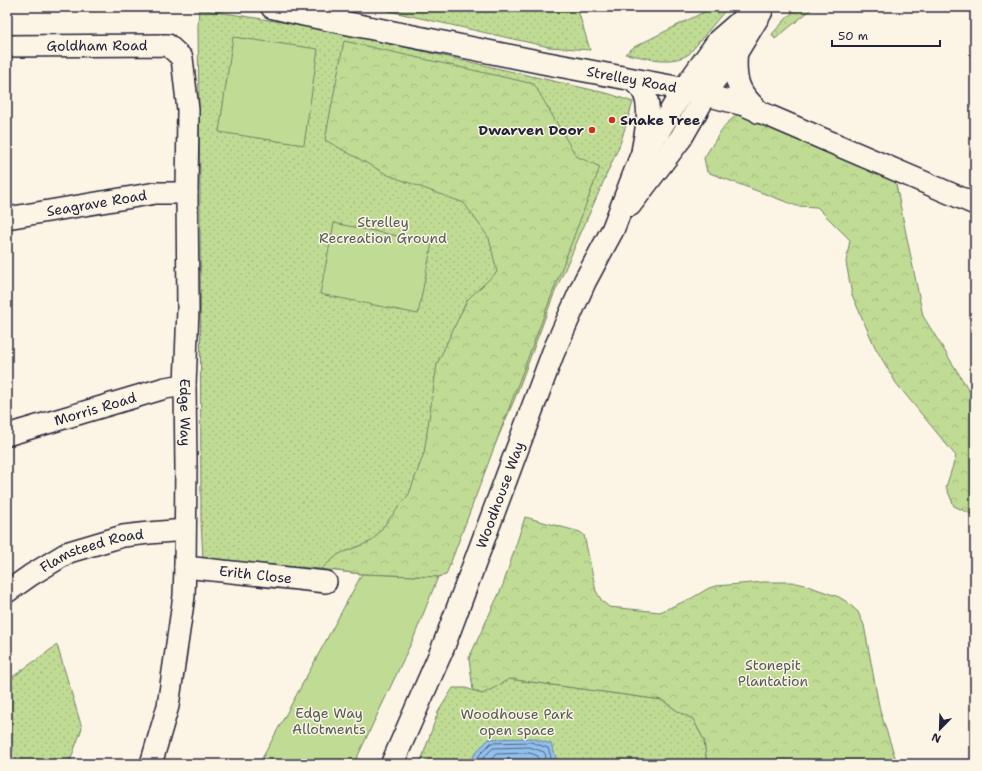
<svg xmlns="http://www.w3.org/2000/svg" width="982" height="771" viewBox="0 0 982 771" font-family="'Shantell Sans',sans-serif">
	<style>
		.grass { fill: url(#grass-dots); stroke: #717f68 }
		.forest { fill: url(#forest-crowns); stroke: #717f68 }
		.garden { fill: #c0dc94; stroke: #717f68 }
		.water { fill: #92c0ec; stroke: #6581a5 }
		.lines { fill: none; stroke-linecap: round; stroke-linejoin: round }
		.shore { stroke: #4f6182; stroke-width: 1 }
		.minor-casing { stroke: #22223b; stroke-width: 24 }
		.major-casing { stroke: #22223b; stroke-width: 25 }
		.minor { stroke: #fcf5e5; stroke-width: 21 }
		.major { stroke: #fcf5e5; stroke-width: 22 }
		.poi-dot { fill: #c8321e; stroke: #fcf5e5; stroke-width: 1.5 }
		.labels { text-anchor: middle; stroke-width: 3; stroke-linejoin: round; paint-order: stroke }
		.street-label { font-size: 14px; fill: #22223b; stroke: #fcf5e5 }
		.poi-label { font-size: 14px; font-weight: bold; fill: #22223b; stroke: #fcf5e5; text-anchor: start }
		.park-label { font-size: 14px; fill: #515a56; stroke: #fcf5e5 }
	</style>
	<defs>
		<pattern id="grass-dots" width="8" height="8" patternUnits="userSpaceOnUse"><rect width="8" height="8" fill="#c0dc94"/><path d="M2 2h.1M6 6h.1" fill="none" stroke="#a5bc80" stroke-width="1.8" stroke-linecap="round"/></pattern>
		<pattern id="forest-crowns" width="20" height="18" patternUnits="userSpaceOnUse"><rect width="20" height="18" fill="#c0dc94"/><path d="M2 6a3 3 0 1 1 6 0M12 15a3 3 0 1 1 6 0" fill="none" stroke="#a5bc80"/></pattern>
	</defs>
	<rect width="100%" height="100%" fill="#fcf5e5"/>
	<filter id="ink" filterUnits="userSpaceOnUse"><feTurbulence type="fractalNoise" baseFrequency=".025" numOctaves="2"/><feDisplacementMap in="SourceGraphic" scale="8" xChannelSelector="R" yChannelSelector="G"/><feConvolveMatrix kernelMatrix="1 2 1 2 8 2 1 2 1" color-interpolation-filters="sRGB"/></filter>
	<g filter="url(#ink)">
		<g class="grass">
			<path d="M371,7H577L590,50L549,47Z"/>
			<path d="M714,7H728L689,54C671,66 645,57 625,54L634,47Z"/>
			<path d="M199,9L294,24L356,36L610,94L633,102L620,144L554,294L515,398L438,577L362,574L321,569L203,559L201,521L200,191L198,27Z"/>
			<path d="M57,645L82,728L69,764H7V681Z"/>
			<path d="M509,679L662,700L679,712L693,719L704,740L707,764H420L438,712L453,688H466L482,694Z"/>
		</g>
		<g class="forest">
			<path d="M797,7H814L775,39L772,34Z"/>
			<path d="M344,41L534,84L576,156L600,167L446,575L438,577L362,574L321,569L339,554L372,541L409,494L424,453L437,364L467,300L497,272L489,238L464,203L388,175L325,140Z"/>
			<path d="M741,111L894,175L923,316L975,400V516L954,506L946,487L956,456L896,383L875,347L852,295L846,262L850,240L817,207L797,206L707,172L704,158L724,126Z"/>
			<path d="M525,517L580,532L584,535L596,591L602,601L609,607L660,612L692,598L709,588L716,586L764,582H792L805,585L839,597L847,602L858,612L864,625L880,711L895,757L899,764H707L704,740L693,719L679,712L662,700L509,679L494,688L482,694L473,690L469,658L503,585Z"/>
		</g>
		<g class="garden">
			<path d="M233,37L318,49L304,145L219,132Z"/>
			<path d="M334,223L432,243L418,314L320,294Z"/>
			<path d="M362,574L438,577L414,637L354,764H259Z"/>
		</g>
		<path class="water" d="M532,738L551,744L556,757L552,764H468L478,750L489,739Z"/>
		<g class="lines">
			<g class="shore">
				<path d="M473,764L481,753L491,743L531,742L548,748L551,757L549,761V764"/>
				<path d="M479,764L485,756L493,748L530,747L544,752L546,756L544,764"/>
				<path d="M487,764L496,754L530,753L538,756V764"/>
			</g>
			<defs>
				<g id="minor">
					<path id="s1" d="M7,46L168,45L182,58L188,110L187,193L188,309L185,385L186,467L185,567L184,596L168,706L151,764"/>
					<path d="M706,95L744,105L975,204"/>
					<path id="s2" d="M7,218L156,193H187"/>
					<path id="s3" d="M7,435L165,388L185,385"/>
					<path id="s4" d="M185,567L326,582"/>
					<path id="s5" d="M7,592L31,575L69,552L123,536L149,533L185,530"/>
				</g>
				<g id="major">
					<path id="s6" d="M272,7L306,15L545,63L684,89L706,95"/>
					<path d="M736,53C735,70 735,85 746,98C750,103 755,108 759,112"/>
					<path d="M633,80C636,83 640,86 642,89C653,105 646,132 643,149"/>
					<path d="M630,205L681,138L713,82L736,53L761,12"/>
					<path id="s7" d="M392,764L442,650L453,621L553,353L585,281L613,229L642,154L658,132L684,89L719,40L757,7"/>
				</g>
			</defs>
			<use href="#minor" class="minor-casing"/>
			<use href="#major" class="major-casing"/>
			<use href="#minor" class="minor"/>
			<use href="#major" class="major"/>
		</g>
	</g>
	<g class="poi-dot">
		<circle cx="612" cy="120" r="4"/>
		<circle cx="592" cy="130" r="4"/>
	</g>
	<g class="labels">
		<g class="street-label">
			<text dy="5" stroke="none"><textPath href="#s1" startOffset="90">Goldham Road</textPath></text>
			<text dy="5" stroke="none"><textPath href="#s6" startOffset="367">Strelley Road</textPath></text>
			<text dy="5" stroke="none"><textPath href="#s2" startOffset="91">Seagrave Road</textPath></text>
			<text dy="5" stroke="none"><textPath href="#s3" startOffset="92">Morris Road</textPath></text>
			<text dy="5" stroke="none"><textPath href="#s1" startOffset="535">Edge Way</textPath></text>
			<text dy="5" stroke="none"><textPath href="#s7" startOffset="290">Woodhouse Way</textPath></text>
			<text dy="5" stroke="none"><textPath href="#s5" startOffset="96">Flamsteed Road</textPath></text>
			<text dy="5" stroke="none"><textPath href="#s4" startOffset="71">Erith Close</textPath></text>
		</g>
		<g class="poi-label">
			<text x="620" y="125">Snake Tree</text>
			<text x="584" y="135" text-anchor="end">Dwarven Door</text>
		</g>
		<g class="park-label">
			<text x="383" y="227">Strelley<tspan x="383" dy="16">Recreation Ground</tspan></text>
			<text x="773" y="670">Stonepit<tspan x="773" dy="16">Plantation</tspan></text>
			<text x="329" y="718">Edge Way<tspan x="329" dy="16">Allotments</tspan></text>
			<text x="517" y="719">Woodhouse Park<tspan x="517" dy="16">open space</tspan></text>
		</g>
	</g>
	<rect width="982" height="771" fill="none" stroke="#fcf5e5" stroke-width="24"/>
	<rect x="12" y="12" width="958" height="747" fill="none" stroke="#22223b" stroke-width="1.5" filter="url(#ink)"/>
	<g transform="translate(940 729) rotate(203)" stroke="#fcf5e5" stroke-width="3" paint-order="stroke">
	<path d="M0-3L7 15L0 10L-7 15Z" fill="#22223b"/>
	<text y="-6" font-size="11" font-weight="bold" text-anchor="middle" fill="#22223b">N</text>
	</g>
	<path d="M832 40v6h108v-6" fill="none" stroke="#22223b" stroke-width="2"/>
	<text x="838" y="40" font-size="12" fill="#22223b" stroke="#fcf5e5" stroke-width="3" paint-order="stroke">50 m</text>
</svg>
